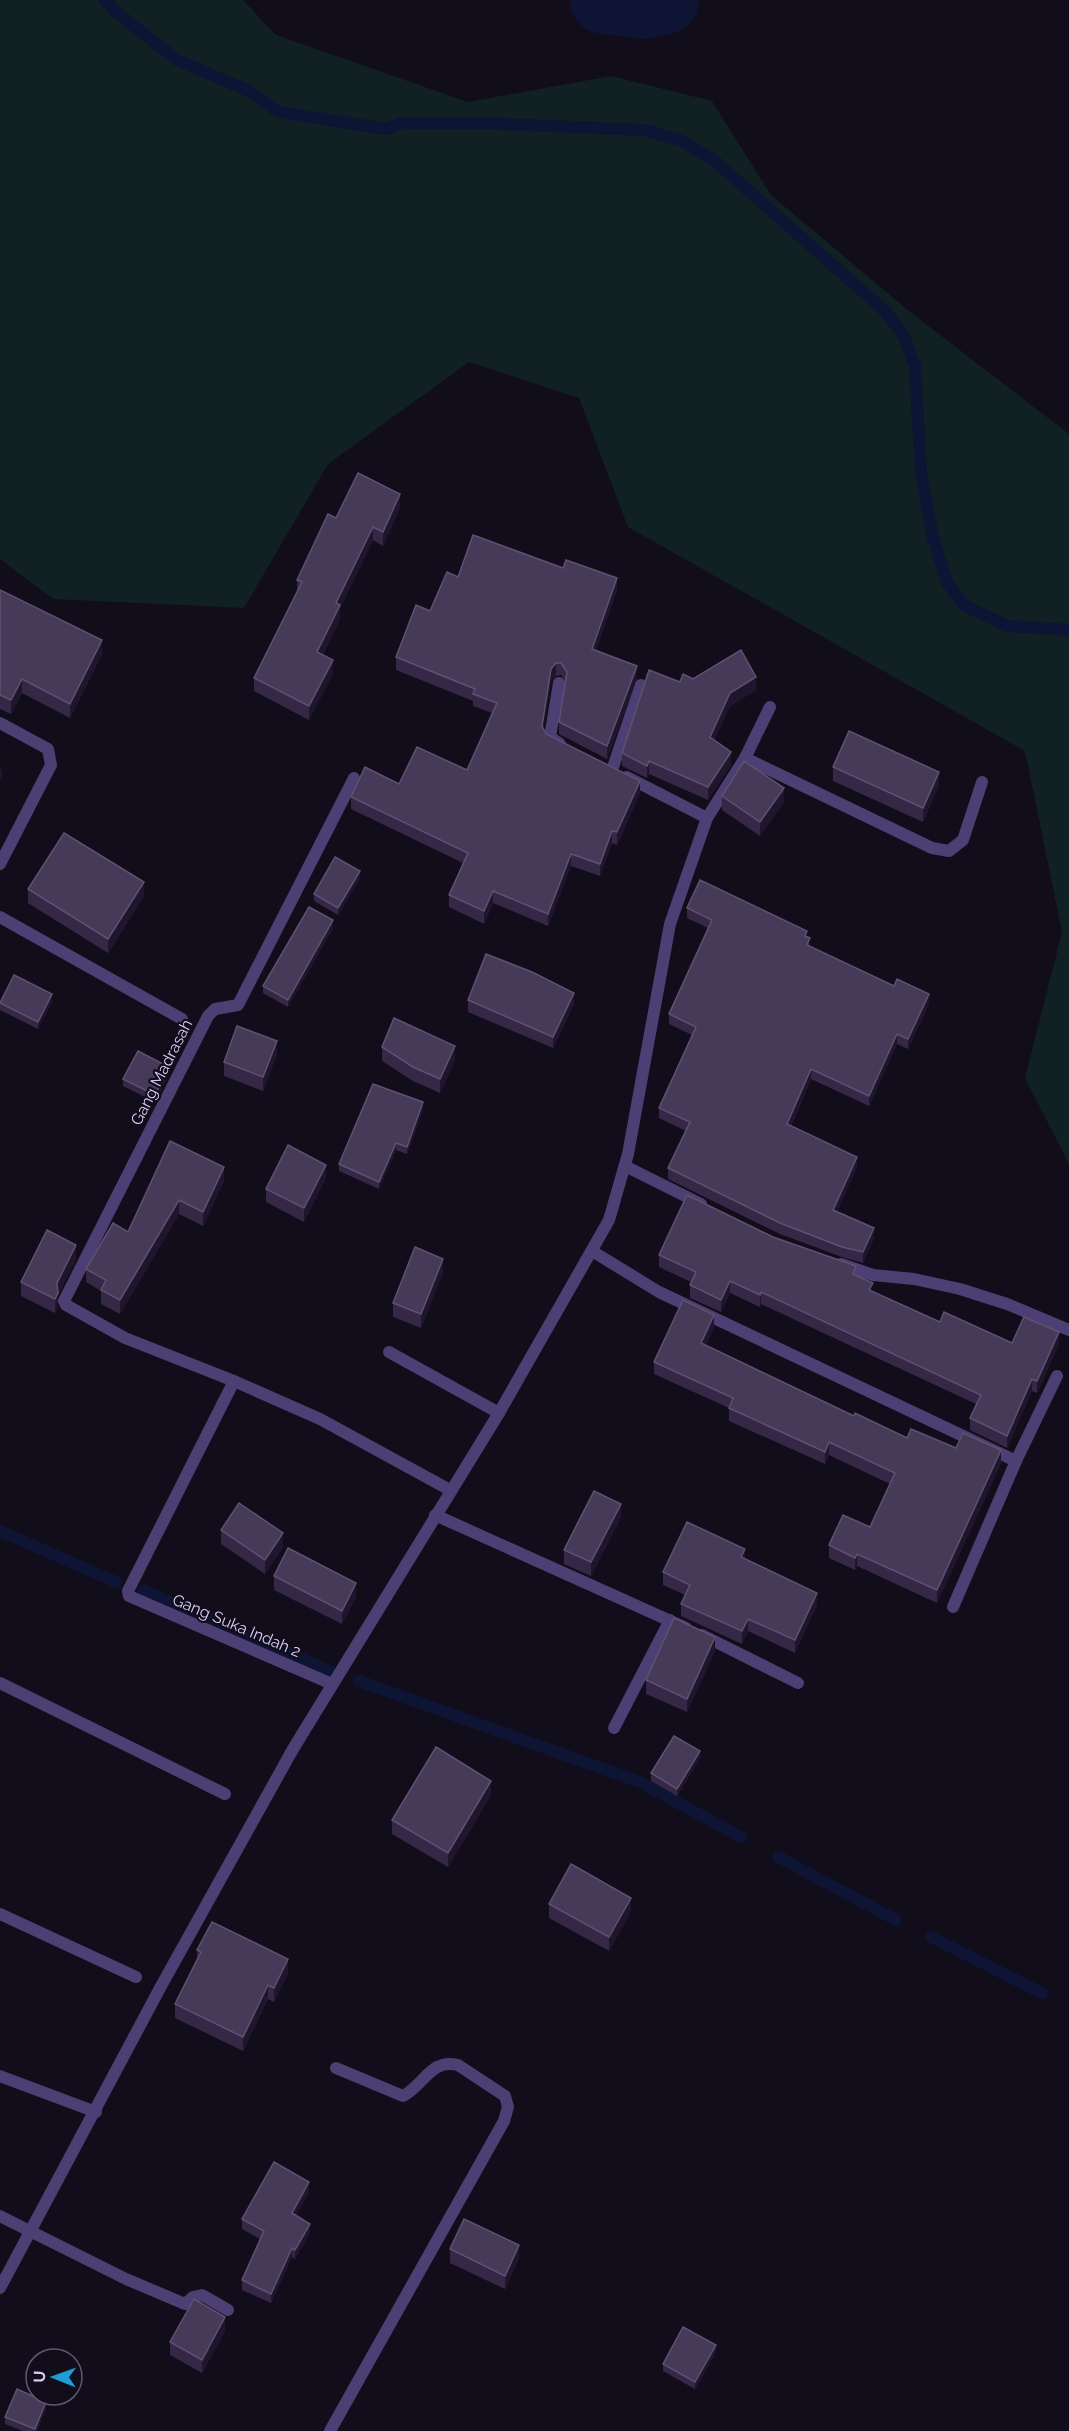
<svg xmlns="http://www.w3.org/2000/svg" width="1069" height="2431" viewBox="0 0 1069 2431" font-family="Raleway,sans-serif">
	<style>
		.green { fill: #112023 }
		.lines { fill: none; stroke-linecap: round; stroke-linejoin: round }
		.stream { stroke: #0e1433; stroke-width: 12 }
		.river { stroke: #0e1433; stroke-width: 68 }
		.service { stroke: #4b3f73; stroke-width: 12 }
		.minor { stroke: #4b3f73; stroke-width: 12 }
		.wall { fill: #352846 }
		.shaded-wall { fill: #1f162d }
		.building { fill: #463a59; stroke: #5e5172; stroke-width: 1.5 }
		.labels { text-anchor: middle; stroke-width: 4.5; stroke-linejoin: round; paint-order: stroke }
		.street-label { font-size: 16px; fill: #dbcef8; stroke: #120d1a }
	</style>
	<rect width="100%" height="100%" fill="#120d1a"/>
	<path class="green" d="M0,0H243L276,35L468,102L611,76L712,101L771,195L909,311L1069,434V1164L1025,1078L1062,932L1025,751L628,527L579,398L469,362L328,464L244,608L53,599L0,559Z"/>
	<g class="lines">
		<g class="stream">
			<path d="M105,0L115,11L177,60L249,91L279,112L386,129L403,123H481L645,130L682,141L715,161L885,311L904,336L915,366L921,471L932,534L947,582L964,605L1007,626L1069,630"/>
			<path d="M0,1531L116,1582"/>
			<path d="M143,1590L330,1671"/>
			<path d="M359,1681L640,1782L741,1837"/>
			<path d="M778,1857L896,1920"/>
			<path d="M931,1937L1042,1993"/>
		</g>
		<path class="river" d="M604,0L643,5L665,0"/>
		<path class="service" d="M745,758L932,848L949,851L963,840L982,782"/>
		<g class="minor">
			<path d="M559,683L550,737L560,744"/>
			<path d="M0,723L48,749L51,765L0,864"/>
			<path d="M612,770L641,685"/>
			<path d="M627,777L707,818"/>
			<path d="M354,778L238,1005L215,1009L208,1016L64,1301L66,1305L125,1338L234,1381L320,1419L450,1490"/>
			<path d="M0,917L182,1019"/>
			<path d="M625,1166L701,1204"/>
			<path d="M592,1251L659,1292L1016,1461L1057,1376"/>
			<path d="M841,1264L873,1275L914,1279L960,1289L1007,1304L1069,1330"/>
			<path d="M389,1352L499,1413"/>
			<path d="M234,1381L128,1591L129,1596L332,1684"/>
			<path d="M435,1515L686,1628"/>
			<path d="M953,1607L1016,1461"/>
			<path d="M702,1635L798,1683"/>
			<path d="M0,1683L225,1794"/>
			<path d="M614,1728L670,1620"/>
			<path d="M0,1914L136,1977"/>
			<path d="M0,2076L96,2112"/>
			<path d="M0,2216L126,2279L185,2304L193,2297L202,2295L228,2310"/>
			<path d="M0,2288L160,1988L293,1749L499,1413L609,1220L628,1154L670,924L707,818L745,758L770,707"/>
			<path d="M330,2431L504,2121L508,2107L505,2096L458,2065C431,2058 424,2085 403,2096L336,2068"/>
		</g>
	</g>
	<g class="wall">
		<path d="M400,508L383,546L373,540L340,608V619L323,654L333,673L309,720L254,691V678L297,592V580Z"/>
		<path d="M458,577L617,590L596,650L637,678L607,759L559,734V722L566,682L561,675L556,676L551,681L543,729L546,734L640,793L617,845L612,843L600,876L571,866L548,926L493,903L484,924L449,907V895L463,863L351,809V797L399,784L467,770L492,713L473,706V701L396,670V657L430,611Z"/>
		<path d="M0,590L102,654L70,718L22,693L11,714L0,709Z"/>
		<path d="M693,679L756,690L730,706L714,740L731,765L708,800L649,774L647,778L622,766V753L680,682Z"/>
		<path d="M833,767L939,785L923,822L833,781Z"/>
		<path d="M722,796L784,802L760,836L722,810Z"/>
		<path d="M360,878L338,915L314,901V894Z"/>
		<path d="M28,889L144,896L108,953L28,903Z"/>
		<path d="M687,908L807,937L810,947L929,1004L908,1049L897,1044L869,1106L811,1079L791,1126L857,1167L837,1211L874,1238L863,1263L842,1257L780,1234L668,1179V1168L686,1131L659,1118V1108L692,1035L669,1024V1014L708,928L687,918Z"/>
		<path d="M333,928L288,1007L263,993V986Z"/>
		<path d="M468,1000L574,1004L553,1048L468,1012Z"/>
		<path d="M52,1001L38,1029L0,1010V1003Z"/>
		<path d="M382,1047L455,1060L440,1093L413,1081L382,1061Z"/>
		<path d="M277,1054L263,1091L224,1076V1062Z"/>
		<path d="M169,1074L155,1102L123,1086V1079Z"/>
		<path d="M423,1110L407,1154L396,1150L379,1189L339,1171V1164Z"/>
		<path d="M224,1167V1181L203,1226L179,1214L120,1314L101,1304V1291L86,1282V1269L128,1232Z"/>
		<path d="M326,1178L304,1222L266,1202V1189Z"/>
		<path d="M773,1237L856,1275L873,1292L940,1322L1012,1343L1059,1344L1037,1393L1032,1391L1007,1448L970,1430V1418L976,1404L761,1304L760,1307L730,1293L721,1312L690,1298V1285L691,1282L659,1267V1255Z"/>
		<path d="M76,1259L58,1295V1307L55,1313L21,1296V1282Z"/>
		<path d="M443,1272L421,1328L393,1317V1303Z"/>
		<path d="M714,1327L706,1345L854,1416L907,1438L956,1448L1001,1463L937,1603L857,1566L855,1570L829,1558V1545L870,1527L890,1484L829,1455L825,1464L729,1421V1408L654,1374V1362Z"/>
		<path d="M621,1517L591,1576L564,1564V1550Z"/>
		<path d="M221,1530L283,1547L265,1574L221,1544Z"/>
		<path d="M745,1559L817,1605L795,1653L748,1631L742,1644L681,1616V1604L685,1595L663,1585V1572Z"/>
		<path d="M274,1576L356,1597L342,1624L274,1590Z"/>
		<path d="M715,1651L687,1712L646,1694V1680Z"/>
		<path d="M700,1758L677,1796L651,1781V1773Z"/>
		<path d="M491,1795L448,1867L392,1834V1820Z"/>
		<path d="M549,1904L631,1911L609,1951L549,1918Z"/>
		<path d="M197,1950L288,1973L274,2002L268,1999L243,2051L175,2018V2004L197,1958Z"/>
		<path d="M309,2192L296,2215L310,2233L295,2259L292,2257L271,2303L242,2290V2280L260,2239L242,2229V2219Z"/>
		<path d="M450,2249L519,2258L505,2289L450,2263Z"/>
		<path d="M225,2331L202,2373L170,2355V2342Z"/>
		<path d="M716,2352L695,2389L663,2371V2364Z"/>
		<path d="M46,2409L37,2431H23L5,2424V2417Z"/>
	</g>
	<g class="shaded-wall">
		<path d="M400,494V508L383,546V532Z"/>
		<path d="M373,527V540L340,608V619L317,665V652L336,603Z"/>
		<path d="M617,578V590L592,661V649Z"/>
		<path d="M102,640V654L70,718V704Z"/>
		<path d="M333,660V673L309,720V706Z"/>
		<path d="M556,663V676L551,681L542,738V726L551,669Z"/>
		<path d="M637,666V678L607,759V746Z"/>
		<path d="M756,677V690L730,706L710,750V737L730,693Z"/>
		<path d="M22,679V693L11,714V700Z"/>
		<path d="M731,752V765L708,800V787Z"/>
		<path d="M649,761V774L647,778V766Z"/>
		<path d="M2,767V777L0,781V771Z"/>
		<path d="M939,772V785L923,822V808Z"/>
		<path d="M640,781V793L617,845V832Z"/>
		<path d="M784,788V802L760,836V822Z"/>
		<path d="M612,831V843L600,876V864Z"/>
		<path d="M571,854V866L548,926V914Z"/>
		<path d="M360,871V878L338,915V908Z"/>
		<path d="M144,882V896L108,953V939Z"/>
		<path d="M493,891V903L484,924V911Z"/>
		<path d="M333,920V928L288,1007V1000Z"/>
		<path d="M574,993V1004L553,1048V1037Z"/>
		<path d="M52,994V1001L38,1029V1022Z"/>
		<path d="M929,994V1004L908,1049V1039Z"/>
		<path d="M897,1034V1044L869,1106V1096Z"/>
		<path d="M277,1041V1054L263,1091V1077Z"/>
		<path d="M455,1046V1060L440,1093V1079Z"/>
		<path d="M169,1067V1074L155,1102V1095Z"/>
		<path d="M811,1069V1079L787,1134V1124Z"/>
		<path d="M423,1102V1110L407,1154V1147Z"/>
		<path d="M396,1143V1150L379,1189V1182Z"/>
		<path d="M857,1157V1167L833,1220V1210Z"/>
		<path d="M326,1165V1178L304,1222V1208Z"/>
		<path d="M224,1167V1181L203,1226V1212Z"/>
		<path d="M179,1200V1214L120,1314V1300Z"/>
		<path d="M874,1228V1238L863,1263V1252Z"/>
		<path d="M76,1245V1259L58,1295V1307L55,1313V1299L57,1283Z"/>
		<path d="M443,1259V1272L421,1328V1314Z"/>
		<path d="M730,1281V1293L721,1312V1300Z"/>
		<path d="M761,1292V1304L760,1307V1295Z"/>
		<path d="M714,1315V1327L701,1355V1343Z"/>
		<path d="M1059,1332V1344L1037,1393V1381Z"/>
		<path d="M1032,1379V1391L1007,1448V1436Z"/>
		<path d="M829,1442V1455L825,1464V1452Z"/>
		<path d="M1001,1450V1463L937,1603V1590Z"/>
		<path d="M621,1504V1517L591,1576V1562Z"/>
		<path d="M283,1533V1547L265,1574V1560Z"/>
		<path d="M745,1549V1562L741,1557Z"/>
		<path d="M857,1554V1566L855,1570V1558Z"/>
		<path d="M356,1583V1597L342,1624V1611Z"/>
		<path d="M817,1593V1605L795,1653V1640Z"/>
		<path d="M748,1619V1631L742,1644V1631Z"/>
		<path d="M715,1637V1651L687,1712V1699Z"/>
		<path d="M700,1751V1758L677,1796V1789Z"/>
		<path d="M491,1781V1795L448,1867V1853Z"/>
		<path d="M631,1898V1911L609,1951V1937Z"/>
		<path d="M288,1959V1973L274,2002V1988Z"/>
		<path d="M268,1985V1999L243,2051V2037Z"/>
		<path d="M309,2182V2192L292,2223V2213Z"/>
		<path d="M310,2224V2233L295,2259V2250Z"/>
		<path d="M519,2245V2258L505,2289V2276Z"/>
		<path d="M292,2248V2257L271,2303V2294Z"/>
		<path d="M225,2317V2331L202,2373V2360Z"/>
		<path d="M716,2345V2352L695,2389V2382Z"/>
		<path d="M46,2402V2409L37,2431H35Z"/>
	</g>
	<g class="building">
		<path d="M358,473L400,494L383,532L373,527L336,603L340,605L317,652L333,660L309,706L254,678L302,582L297,580L328,514L336,518Z"/>
		<path d="M473,535L563,568L566,560L617,578L592,649L637,666L607,746L559,722L567,672L561,663H556L551,669L542,726L546,734L640,781L617,832L612,831L600,864L571,854L548,914L493,891L484,911L449,895L468,853L351,797L365,767L399,784L417,747L467,770L497,703L473,694L475,689L396,657L416,605L430,611L447,572L458,577Z"/>
		<path d="M0,590L102,640L70,704L22,679L11,700L0,695Z"/>
		<path d="M741,650L756,677L730,693L710,737L731,752L708,787L649,761L647,766L622,753L649,670L680,682L683,674L693,679Z"/>
		<path d="M849,731L939,772L923,808L833,767Z"/>
		<path d="M744,761L784,788L760,822L722,796Z"/>
		<path d="M64,833L144,882L108,939L28,889Z"/>
		<path d="M335,857L360,871L338,908L314,894Z"/>
		<path d="M700,880L807,931L805,936L810,938L807,945L894,986L897,979L929,994L908,1039L897,1034L869,1096L811,1069L787,1124L857,1157L833,1210L874,1228L863,1252L842,1247L780,1223L668,1168L690,1122L659,1108L696,1027L669,1014L712,920L687,908Z"/>
		<path d="M309,907L333,920L288,1000L263,986Z"/>
		<path d="M486,954L532,972L574,993L553,1037L468,1000Z"/>
		<path d="M14,975L52,994L38,1022L0,1003Z"/>
		<path d="M394,1018L455,1046L440,1079L413,1067L382,1047Z"/>
		<path d="M237,1026L277,1041L263,1077L224,1062Z"/>
		<path d="M138,1051L169,1067L155,1095L123,1079Z"/>
		<path d="M373,1084L423,1102L407,1147L396,1143L379,1182L339,1164Z"/>
		<path d="M170,1141L224,1167L203,1212L179,1200L120,1300L101,1290L106,1280L86,1269L113,1223L128,1232Z"/>
		<path d="M288,1145L326,1165L304,1208L266,1189Z"/>
		<path d="M687,1195L773,1237L856,1266L853,1274L873,1283L869,1290L940,1322L944,1312L1012,1343L1024,1317L1059,1332L1037,1381L1032,1379L1007,1436L970,1418L981,1395L761,1292L760,1295L730,1281L721,1300L690,1285L696,1272L659,1255Z"/>
		<path d="M47,1230L76,1245L57,1283L58,1293L55,1299L21,1282Z"/>
		<path d="M415,1247L443,1259L421,1314L393,1303Z"/>
		<path d="M683,1300L714,1315L701,1343L854,1416L855,1413L907,1438L911,1429L956,1448L963,1433L1001,1450L937,1590L857,1554L855,1558L829,1545L843,1515L870,1527L895,1473L829,1442L825,1452L729,1408L733,1398L654,1362Z"/>
		<path d="M594,1491L621,1504L591,1562L564,1550Z"/>
		<path d="M239,1503L283,1533L265,1560L221,1530Z"/>
		<path d="M687,1522L745,1549L741,1557L817,1593L795,1640L748,1619L742,1631L681,1604L690,1585L663,1572Z"/>
		<path d="M288,1548L356,1583L342,1611L274,1576Z"/>
		<path d="M674,1618L715,1637L687,1699L646,1680Z"/>
		<path d="M674,1736L700,1751L677,1789L651,1773Z"/>
		<path d="M436,1747L491,1781L448,1853L392,1820Z"/>
		<path d="M571,1864L631,1898L609,1937L549,1904Z"/>
		<path d="M212,1922L288,1959L274,1988L268,1985L243,2037L175,2004L201,1952L197,1950Z"/>
		<path d="M274,2162L309,2182L292,2213L310,2224L295,2250L292,2248L271,2294L242,2280L264,2231L242,2219Z"/>
		<path d="M464,2219L519,2245L505,2276L450,2249Z"/>
		<path d="M194,2299L225,2317L202,2360L170,2342Z"/>
		<path d="M683,2327L716,2345L695,2382L663,2364Z"/>
		<path d="M17,2389L46,2402L35,2429L5,2417Z"/>
	</g>
	<g class="labels">
		<g class="street-label">
			<text transform="translate(161 1072) rotate(-63)" y="6">Gang Madrasah</text>
			<text transform="translate(237 1625) rotate(23)" y="6">Gang Suka Indah 2</text>
		</g>
	</g>
	<g transform="translate(54 2377) rotate(271)"><circle r="28" fill="#120d1a" stroke="#625a73" stroke-width="1.5"/>
	<path d="M0-4.5L10 22L0 15L-10 22Z" fill="#1e9dd4"/>
	<text y="-9" font-size="16" font-weight="bold" text-anchor="middle" fill="#dbcef8">U</text>
	</g>
</svg>
